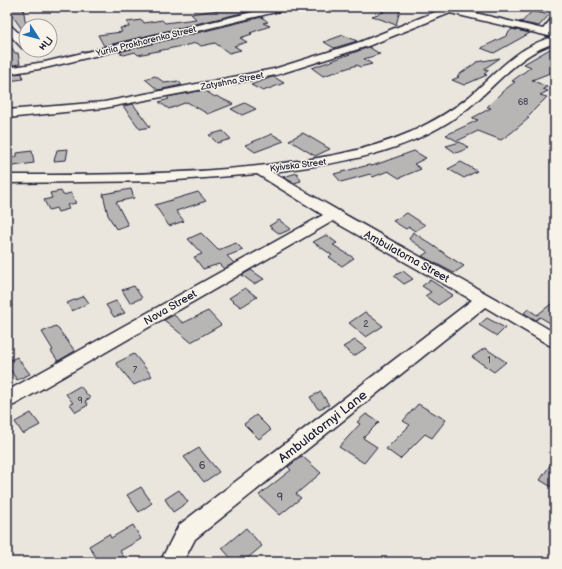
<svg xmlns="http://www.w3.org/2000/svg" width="562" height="569" viewBox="0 0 562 569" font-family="'Balsamiq Sans',sans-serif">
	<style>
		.building { fill: #b8b6b5; stroke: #22223b }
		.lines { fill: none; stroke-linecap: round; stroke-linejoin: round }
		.minor-casing { stroke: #22223b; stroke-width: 3 }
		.minor { fill: #f7f3e8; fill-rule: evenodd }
		.labels { text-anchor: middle; stroke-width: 3; stroke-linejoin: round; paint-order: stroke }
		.far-street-label { font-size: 9px; fill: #22223b; stroke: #f7f3e8 }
		.number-label { font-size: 9px; fill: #48475a }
		.street-label { font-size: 11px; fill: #22223b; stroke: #f7f3e8 }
		.near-number-label { font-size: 11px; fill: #48475a }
		.near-street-label { font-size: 13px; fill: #22223b; stroke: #f7f3e8 }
	</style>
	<rect width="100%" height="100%" fill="#eae6de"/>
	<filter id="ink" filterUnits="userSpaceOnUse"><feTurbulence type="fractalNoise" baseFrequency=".025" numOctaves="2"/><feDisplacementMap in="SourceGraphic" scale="8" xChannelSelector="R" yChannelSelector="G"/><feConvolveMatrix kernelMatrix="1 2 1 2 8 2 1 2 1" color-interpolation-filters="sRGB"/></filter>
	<g filter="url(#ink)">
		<g class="building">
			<path d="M23,7L26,26V35L7,8Z"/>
			<path d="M236,7H243L246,9L251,8L254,10L104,46L98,35L122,32L120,28L129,27L127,22L142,20L144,23L162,20L165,23L196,19L191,14Z"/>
			<path d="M375,7H401L396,25L372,16L384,12Z"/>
			<path d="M532,11L549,15L539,26L519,22L523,21Z"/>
			<path d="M262,17L268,22L263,23L270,26L250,33L252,34L240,38L247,42L234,46L241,50L229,53L215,43L201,46L197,43L138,55L135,52L124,55L119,52Z"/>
			<path d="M512,29L530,33L494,53L481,48L508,35L507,34Z"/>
			<path d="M343,35L357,41L334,48L324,42Z"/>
			<path d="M8,41L15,53H18L20,64L7,66Z"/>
			<path d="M555,46V71L532,80L547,87L543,89L548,91L540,95L547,97L527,117L529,118L511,133L501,140L478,131L457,141L446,135L478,120L472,118L491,108L487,107L503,91L515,82L512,81L531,67L524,64Z"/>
			<path d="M369,47L380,54L364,59L372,64L360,67L357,65L323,76L312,68Z"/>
			<path d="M500,58L484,69L489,70L484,74L487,75L464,85L452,80L459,77L457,76L477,62Z"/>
			<path d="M22,73L23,79L9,81L8,75Z"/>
			<path d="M155,76L165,83L178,81L182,85L158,90L145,79Z"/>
			<path d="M272,77H274L284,83L263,91L251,85Z"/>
			<path d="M204,90L215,97L216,96L233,104L208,114L187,102L169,109L159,102L169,99L167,97Z"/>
			<path d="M245,103L256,109L242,115L231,109Z"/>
			<path d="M133,104L150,127L140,129L123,106Z"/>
			<path d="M223,131L231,139L217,143L209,135Z"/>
			<path d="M303,133L330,149L315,156L289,140Z"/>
			<path d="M272,134L284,141L255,152L245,145Z"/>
			<path d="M460,142L469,148L456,153L446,146Z"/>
			<path d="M68,149L66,160L54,161L57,150Z"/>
			<path d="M32,151L34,163L7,167V157H17V153Z"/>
			<path d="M414,151L426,158L414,164L421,169L399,178L388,171L373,177L370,174L341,182L334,174L369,165L372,166Z"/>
			<path d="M461,162L477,171L464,178L448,169Z"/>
			<path d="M297,173L301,181L294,183L283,177Z"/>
			<path d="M131,189L134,198L116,202L128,225L116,229L108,215L103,194Z"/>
			<path d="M61,191L63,195L71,193L76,203L67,205L69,209L58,212L56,208L49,210L44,200L52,198L50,193Z"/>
			<path d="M198,192L206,201L176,211L184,221L169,226L155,205Z"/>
			<path d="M407,213L425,225L415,231L409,227L406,229L393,221Z"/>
			<path d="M279,220L291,229L280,234L269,226Z"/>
			<path d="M413,232L444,253H443L464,266L454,273L422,256L428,252L409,239Z"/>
			<path d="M201,233L218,250L236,243L243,250L227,256L234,263L224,269L219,264L203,269L194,257L202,254L188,239Z"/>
			<path d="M326,235L337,243L333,245L354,258L342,266L329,257L332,255L313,242Z"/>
			<path d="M251,270L264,279L254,284L242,275Z"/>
			<path d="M403,271L413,279L404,284L394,276Z"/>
			<path d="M430,280L453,295L438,305L425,296L431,292L422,286Z"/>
			<path d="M134,286L142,298L130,303L122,290Z"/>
			<path d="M245,288L257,297L241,307L229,298Z"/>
			<path d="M84,296L89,303L72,311L67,303Z"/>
			<path d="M116,301L125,313L114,317L106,305Z"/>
			<path d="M555,301V326L540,317L536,320L524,313L528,309L537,315Z"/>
			<path d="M208,311L221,325L191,342L164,320L174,315L183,323Z"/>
			<path d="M365,312L383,326L366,337L349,323Z"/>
			<path d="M487,318L505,328L497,336L479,325Z"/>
			<path d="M56,326L75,351L58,361L51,351L53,350L42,332Z"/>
			<path d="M355,340L366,348L354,356L343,347Z"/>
			<path d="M485,348L506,362L494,372L472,357Z"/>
			<path d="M134,354L152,376L134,385L116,363Z"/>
			<path d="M17,357L30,374L17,380L7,365V362Z"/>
			<path d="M80,386L90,398L85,401L88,405L76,412L70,404L73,403L66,394Z"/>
			<path d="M321,392L329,405L318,409L310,397Z"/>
			<path d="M418,404L446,420L432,438L425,434L400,459L386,449L410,425L403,421Z"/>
			<path d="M31,413L40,425L23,434L15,422Z"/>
			<path d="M366,414L379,422L363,438L377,447L364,463L339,447L360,424L357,422Z"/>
			<path d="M256,415L271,430L259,439L244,424Z"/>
			<path d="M199,448L219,472L204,482L184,457Z"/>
			<path d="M302,456L321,473L296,494L301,498L280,515L259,495L291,470L288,467Z"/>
			<path d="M555,458V489L540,480Z"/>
			<path d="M141,487L152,503L139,512L127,495Z"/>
			<path d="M179,490L188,502L173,512L165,499Z"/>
			<path d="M133,525L141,539L120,551L127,562H99L89,546L109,534L111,538Z"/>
			<path d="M246,528L262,546L243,562H234L222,548Z"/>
		</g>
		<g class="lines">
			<defs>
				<g id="minor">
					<path d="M274,7H290L288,9L45,68L7,74V68L45,62Z"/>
					<path d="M433,7H450L543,29L552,18L555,17V26L551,31L555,32V43C516,54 491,93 459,115C404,154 337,164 272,172C365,228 461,278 555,333V347L549,345L485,307L195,539L183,562H160L179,525L472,300L333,221L14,405L7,407V391L323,215L257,174L164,181L7,183V175C94,175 180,175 267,165C317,159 365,152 411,132C432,122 452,111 470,96C496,73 518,46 553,37L450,13L368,46L276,75L104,108L7,118V110L104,102L274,69L360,42L440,10Z"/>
					<path d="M7,24L10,25L26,40V49L22,48L7,32Z"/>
				</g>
			</defs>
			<use href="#minor" class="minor-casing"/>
			<use href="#minor" class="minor"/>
		</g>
	</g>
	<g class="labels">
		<g class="far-street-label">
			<text transform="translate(146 41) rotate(-14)" y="3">Yuriia Prokhorenka Street</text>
			<text transform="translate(232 81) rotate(-11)" y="3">Zatyshna Street</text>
			<text transform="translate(298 165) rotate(-7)" y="3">Kyivska Street</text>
		</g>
		<g class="number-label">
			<text x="523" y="105">68</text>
			<text x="366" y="327">2</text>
			<text x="489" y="363">1</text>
			<text x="135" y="373">7</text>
			<text x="80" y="403">9</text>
		</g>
		<g class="street-label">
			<text transform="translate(407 256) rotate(29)" y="4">Ambulatorna Street</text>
			<text transform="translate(170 307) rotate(-30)" y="4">Nova Street</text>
		</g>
		<g class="near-number-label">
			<text x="202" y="469">6</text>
			<text x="280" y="501">9</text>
		</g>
		<g class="near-street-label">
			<text transform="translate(322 426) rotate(-38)" y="5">Ambulatornyi Lane</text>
		</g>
	</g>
	<rect width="562" height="569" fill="none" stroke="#f7f3e8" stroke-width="24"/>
	<rect x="12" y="12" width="538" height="545" fill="none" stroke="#22223b" stroke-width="1.5" filter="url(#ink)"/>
	<g transform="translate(38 38) rotate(126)"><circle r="19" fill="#f7f3e8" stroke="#a29fa3"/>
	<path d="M0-3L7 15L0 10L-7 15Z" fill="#1f6fb2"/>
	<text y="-6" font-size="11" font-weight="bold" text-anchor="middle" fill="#22223b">Пн</text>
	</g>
</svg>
